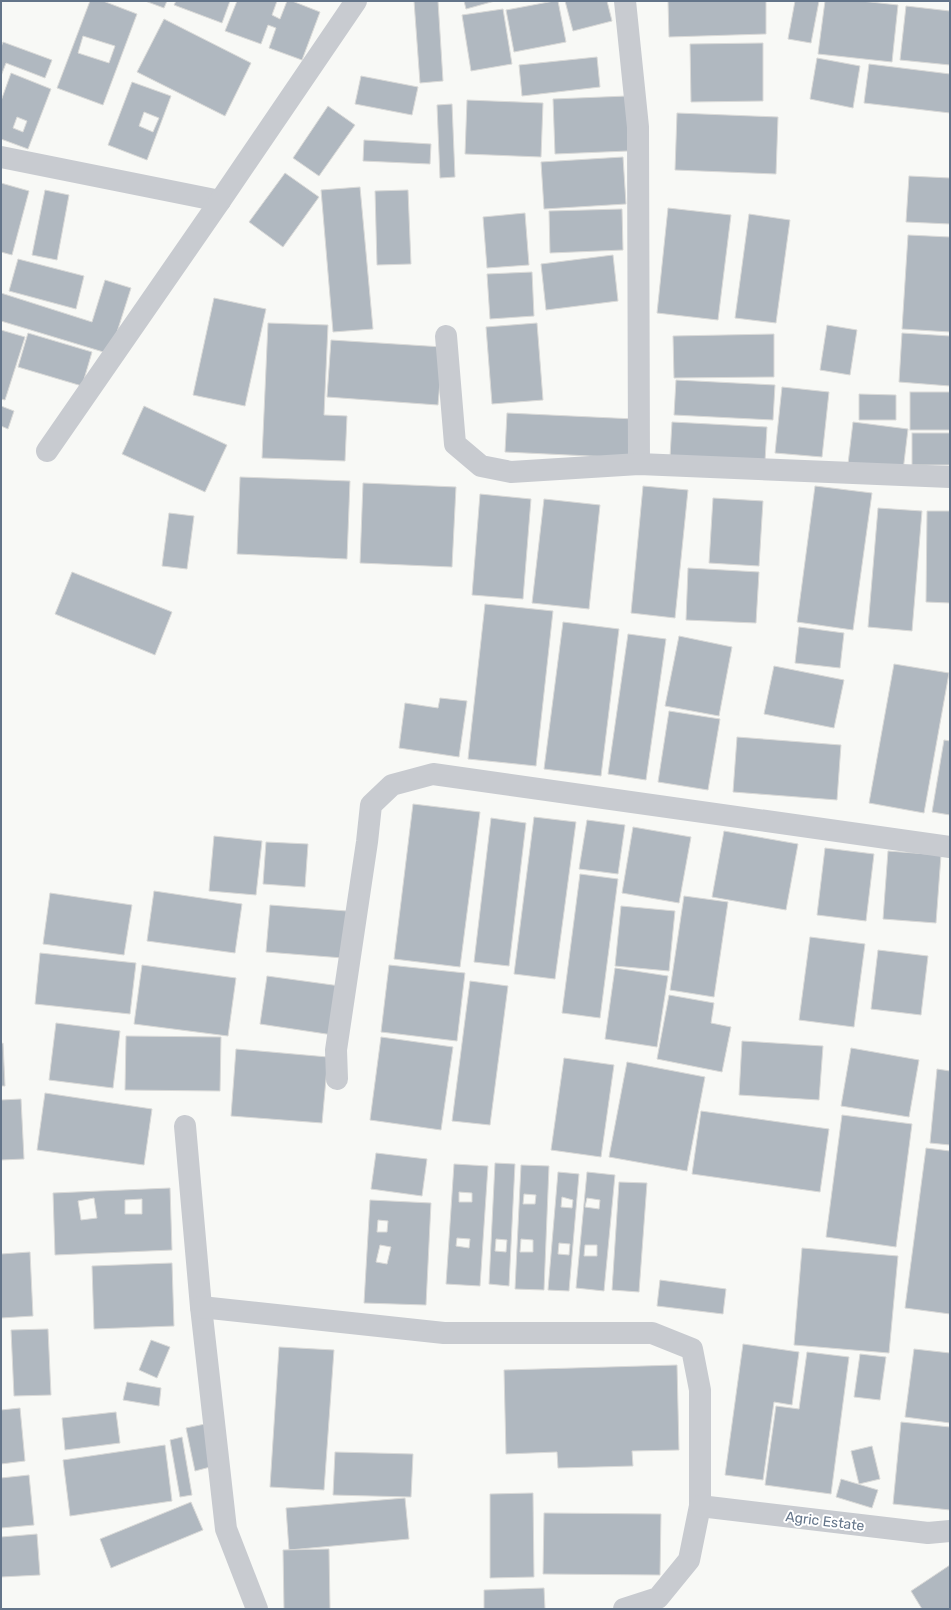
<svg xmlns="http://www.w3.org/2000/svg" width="951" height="1610" viewBox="0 0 951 1610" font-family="Rubik,sans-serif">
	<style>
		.building { fill: #b0b8c0; stroke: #dadad8; fill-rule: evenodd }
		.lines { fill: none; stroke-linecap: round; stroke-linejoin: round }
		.minor { stroke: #c8cbd0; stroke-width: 22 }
		.labels { text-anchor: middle; stroke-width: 4; stroke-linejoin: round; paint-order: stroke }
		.street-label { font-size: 14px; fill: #64758a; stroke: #fff }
	</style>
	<rect width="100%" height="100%" fill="#f8f9f6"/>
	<g class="building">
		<path d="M90,1H103L137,14L103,105L57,88ZM83,36L115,46L109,63L78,53Z"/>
		<path d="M145,1H167L164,8Z"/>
		<path d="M176,1H230L222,23L174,5Z"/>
		<path d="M237,1H277L272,15L280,19L287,1H292L320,12L302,60L269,48L276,28L268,25L261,44L225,31Z"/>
		<path d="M414,1H438L443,81L420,83Z"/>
		<path d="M464,1H495L466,9Z"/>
		<path d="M554,1H558L566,42L514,52L506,10Z"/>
		<path d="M565,1H607L612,21L573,31Z"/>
		<path d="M668,1H766V34L669,37Z"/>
		<path d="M795,1H819L811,43L788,39Z"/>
		<path d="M825,1H861L898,5L892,62L818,54Z"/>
		<path d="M906,6L950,11V65L900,60Z"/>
		<path d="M503,9L512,64L471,71L462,15Z"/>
		<path d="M164,19L251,63L225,116L137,72Z"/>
		<path d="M3,42L52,60L45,78L6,63L1,76V47Z"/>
		<path d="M763,43V101L691,102L690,44Z"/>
		<path d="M597,57L600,87L522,96L519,65Z"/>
		<path d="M817,58L860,66L853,108L810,99Z"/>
		<path d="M869,64L950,74V113L864,103Z"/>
		<path d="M11,73L51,89L28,149L1,139V101ZM17,117L27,121L23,132L13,128Z"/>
		<path d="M361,76L418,87L412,115L355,104Z"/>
		<path d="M132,82L171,96L147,160L108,145ZM144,112L159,118L153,132L139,126Z"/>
		<path d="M627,96L628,151L555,154L553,99Z"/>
		<path d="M467,100L543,103L541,157L465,154Z"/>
		<path d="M452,104L455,177L440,178L437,105Z"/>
		<path d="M328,106L355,125L319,176L293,158Z"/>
		<path d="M677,113L778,117L776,174L675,170Z"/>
		<path d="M364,140L431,144L430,164L363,161Z"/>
		<path d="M623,157L626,204L544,209L541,162Z"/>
		<path d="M285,173L319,197L283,247L249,222Z"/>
		<path d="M909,176L950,178V224L906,222Z"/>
		<path d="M1,183L29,191L12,255L1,252Z"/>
		<path d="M360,187L373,329L333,332L321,190Z"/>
		<path d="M45,190L69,195L57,260L32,255Z"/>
		<path d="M408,190L411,264L377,265L375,191Z"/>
		<path d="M668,208L731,215L718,320L657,313Z"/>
		<path d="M622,209L623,250L550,253L549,211Z"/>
		<path d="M525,213L529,265L487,268L483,217Z"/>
		<path d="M749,214L790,220L776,323L735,318Z"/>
		<path d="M908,235L950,237V332L902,329Z"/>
		<path d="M613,255L618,301L546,310L541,264Z"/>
		<path d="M18,259L84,276L76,309L9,291Z"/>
		<path d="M532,272L534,316L490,319L487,274Z"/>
		<path d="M105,280L131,288L110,354L1,321V293L92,322Z"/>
		<path d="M214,298L266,309L245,406L193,395Z"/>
		<path d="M268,323L328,325L324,415L347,416L345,461L262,458Z"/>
		<path d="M537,323L543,400L492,404L486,327Z"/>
		<path d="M827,325L857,330L850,375L820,370Z"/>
		<path d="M1,330L25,337L5,400L1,399Z"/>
		<path d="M28,333L92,352L82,386L18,367Z"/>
		<path d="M902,333L950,336V386L899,382Z"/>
		<path d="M774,334V377L674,378L673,336Z"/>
		<path d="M331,340L443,347L438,405L327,397Z"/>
		<path d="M676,380L775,385L773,420L674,415Z"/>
		<path d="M782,387L829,392L822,457L775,453Z"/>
		<rect x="910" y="392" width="40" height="38"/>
		<path d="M859,394L896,395V420H859Z"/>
		<path d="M1,406L14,411L8,429L1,426Z"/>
		<path d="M144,406L227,445L205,492L122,454Z"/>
		<path d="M507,413L635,419L633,458L505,452Z"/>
		<path d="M672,422L767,427L765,461L670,457Z"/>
		<path d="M853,422L908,429L903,471L848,464Z"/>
		<rect x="912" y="433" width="38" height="32"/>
		<path d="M240,477L350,481L347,559L237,554Z"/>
		<path d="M363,483L456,487L452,567L360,563Z"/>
		<path d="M643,486L688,490L675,618L631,613Z"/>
		<path d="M815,486L872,493L853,630L797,622Z"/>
		<path d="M480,494L531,499L523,599L472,595Z"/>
		<path d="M713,498L763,501L759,566L709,563Z"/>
		<path d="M544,499L600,505L589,609L532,603Z"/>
		<path d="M878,508L922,511L912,631L868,627Z"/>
		<path d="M927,511H950V603L926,602Z"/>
		<path d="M169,513L194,516L187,569L162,566Z"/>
		<path d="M688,568L759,572L756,623L686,620Z"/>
		<path d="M72,572L172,612L155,655L55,614Z"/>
		<path d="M485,604L553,611L536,766L468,759Z"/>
		<path d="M563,622L619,629L601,776L544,769Z"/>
		<path d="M799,627L844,633L840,668L795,663Z"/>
		<path d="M628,634L666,639L646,780L608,774Z"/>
		<path d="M679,636L732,647L719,716L665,706Z"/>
		<path d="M894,664L949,673L924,813L869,803Z"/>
		<path d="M774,666L844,680L834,728L764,714Z"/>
		<path d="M440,698L467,701L459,757L399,748L405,703L438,708Z"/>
		<path d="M669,711L720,719L708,790L658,782Z"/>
		<path d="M737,737L841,745L837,800L733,792Z"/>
		<path d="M944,740L950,741V815L932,812Z"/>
		<path d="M413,804L480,812L460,967L394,959Z"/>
		<path d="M534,817L576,822L555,979L514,974Z"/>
		<path d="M491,818L526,823L509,966L474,962Z"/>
		<path d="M587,820L625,825L618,874L579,869Z"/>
		<path d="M633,827L691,837L679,903L622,893Z"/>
		<path d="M724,831L798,844L786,910L712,897Z"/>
		<path d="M214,836L262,841L256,895L209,891Z"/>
		<path d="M266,842L308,844L305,887L263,884Z"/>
		<path d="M825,848L874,854L866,921L817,915Z"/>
		<path d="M888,851L941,855L936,923L883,919Z"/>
		<path d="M580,874L618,879L600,1018L562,1013Z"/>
		<path d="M154,891L242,904L235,953L147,941Z"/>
		<path d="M50,893L132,905L124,955L43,944Z"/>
		<path d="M684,896L728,902L714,997L670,990Z"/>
		<path d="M270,905L347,911L343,958L266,952Z"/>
		<path d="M621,906L675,911L669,971L615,966Z"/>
		<path d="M810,937L865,944L854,1027L799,1020Z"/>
		<path d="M878,950L928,956L921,1015L871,1009Z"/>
		<path d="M40,953L136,963L130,1014L35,1004Z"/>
		<path d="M142,965L236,978L228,1036L134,1024Z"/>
		<path d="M389,965L465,973L457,1041L381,1032Z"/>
		<path d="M615,968L668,976L657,1047L605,1039Z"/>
		<path d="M267,976L340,986L333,1035L260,1024Z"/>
		<path d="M470,981L508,986L490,1125L452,1121Z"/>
		<path d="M669,995L714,1003L711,1023L731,1027L722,1072L657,1059Z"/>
		<path d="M56,1023L120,1031L113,1088L49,1080Z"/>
		<path d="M126,1036L221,1037L220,1091L125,1090Z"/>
		<path d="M381,1037L453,1047L441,1130L370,1120Z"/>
		<path d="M742,1041L823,1046L819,1100L739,1095Z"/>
		<path d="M3,1043L5,1086H1V1044Z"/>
		<path d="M851,1048L919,1060L909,1117L841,1106Z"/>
		<path d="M236,1049L328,1057L322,1123L231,1116Z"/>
		<path d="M564,1058L614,1065L601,1157L551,1150Z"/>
		<path d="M627,1062L705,1077L687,1171L609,1157Z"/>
		<path d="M937,1069L950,1071V1145L930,1143Z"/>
		<path d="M45,1093L152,1109L144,1165L37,1150Z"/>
		<path d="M21,1099L24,1159L1,1160V1100Z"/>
		<path d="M701,1111L829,1129L820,1192L692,1174Z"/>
		<path d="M842,1115L912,1124L896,1247L826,1237Z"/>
		<path d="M926,1148L950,1151V1314L905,1308Z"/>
		<path d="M376,1153L427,1159L422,1196L371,1189Z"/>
		<path d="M495,1163L515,1164L509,1286L489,1284ZM496,1239L507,1240L506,1252L495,1251Z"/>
		<path d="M454,1164L488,1166L480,1286L446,1284ZM459,1192L472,1193V1202H459ZM457,1238L470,1239L469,1248L456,1246Z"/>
		<path d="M521,1165L549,1166L544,1290L515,1289ZM524,1194L536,1195L535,1204H523ZM521,1239L533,1240V1252H520Z"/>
		<path d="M558,1172L579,1174L569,1291L548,1290ZM562,1197L573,1200L572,1208L561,1207ZM559,1243L570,1244L569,1255L558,1254Z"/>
		<path d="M587,1172L615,1175L604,1291L576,1288ZM587,1198L600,1200L599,1209L585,1207ZM585,1245H597V1256H584Z"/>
		<path d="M619,1182L647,1183L639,1292L612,1290Z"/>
		<path d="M170,1188L172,1250L55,1255L53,1193ZM94,1198L97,1218L81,1220L78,1201ZM142,1199V1214H125V1200Z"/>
		<path d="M370,1200L431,1203L426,1305L364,1303ZM378,1220L388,1221L387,1232H377ZM380,1245L391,1247L387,1264L376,1262Z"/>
		<path d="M802,1248L898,1256L889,1353L794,1345Z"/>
		<path d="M30,1252L33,1316L1,1318V1254Z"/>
		<path d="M172,1263L174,1326L94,1329L92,1266Z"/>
		<path d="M660,1280L726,1289L723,1314L657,1306Z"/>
		<path d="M48,1329L51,1395L14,1396L11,1330Z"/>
		<path d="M151,1340L170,1347L157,1378L139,1370Z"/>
		<path d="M743,1344L799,1352L792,1405L774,1402L763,1480L725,1475Z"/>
		<path d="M279,1347L334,1350L324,1490L270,1487Z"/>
		<path d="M914,1349L950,1353V1423L905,1417Z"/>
		<path d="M807,1352L849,1357L831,1494L765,1485L776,1406L799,1409Z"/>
		<path d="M860,1354L886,1357L880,1400L854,1397Z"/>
		<path d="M677,1365L679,1450L632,1451L633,1466L558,1468L557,1452L506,1454L504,1370Z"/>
		<path d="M127,1382L161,1388L159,1406L123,1400Z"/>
		<path d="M20,1408L25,1461L1,1464V1410Z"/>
		<path d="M116,1412L120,1443L65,1450L62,1418Z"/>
		<path d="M901,1422L950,1427V1510L893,1504Z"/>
		<path d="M205,1424L214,1466L195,1471L186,1428Z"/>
		<path d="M182,1437L192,1495L180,1497L170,1440Z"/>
		<path d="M165,1445L172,1501L70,1516L63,1460Z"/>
		<path d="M872,1446L880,1479L859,1484L851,1451Z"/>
		<path d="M335,1452L413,1454L411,1497L333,1495Z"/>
		<path d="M29,1475L34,1525L1,1528V1478Z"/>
		<path d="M841,1479L878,1490L872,1508L836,1497Z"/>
		<path d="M533,1493L534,1577L490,1578V1494Z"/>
		<path d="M405,1498L409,1539L289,1550L286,1508Z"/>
		<path d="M191,1502L203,1530L111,1568L100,1539Z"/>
		<path d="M544,1513L661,1514L660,1575L543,1574Z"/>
		<path d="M37,1534L40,1575L1,1577V1537Z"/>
		<path d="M329,1549L330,1609H284L283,1550Z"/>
		<path d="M950,1565V1609H922L911,1591Z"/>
		<path d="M544,1588L545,1609H484V1590Z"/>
	</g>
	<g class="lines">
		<g class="minor">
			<path d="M625,1L638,127L639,464"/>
			<path d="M1,157L220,201"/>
			<path d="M446,336L455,444L481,466L511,472L639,464L950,477"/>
			<path d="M47,451L220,201L356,1"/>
			<path d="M337,1079L336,1050L367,842L371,805L392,785L433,774L950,847"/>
			<path d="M185,1126L201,1307L226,1529L257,1609"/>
			<path d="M201,1307L444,1333H652L692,1349L700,1390V1506L689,1560L658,1598L624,1609"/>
			<path d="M700,1506L928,1533L950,1531"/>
		</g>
	</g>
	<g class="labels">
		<g class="street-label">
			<text transform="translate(825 1521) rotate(7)" y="5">Agric Estate</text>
		</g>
	</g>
	<rect width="951" height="1610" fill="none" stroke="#64758a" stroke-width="4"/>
</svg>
